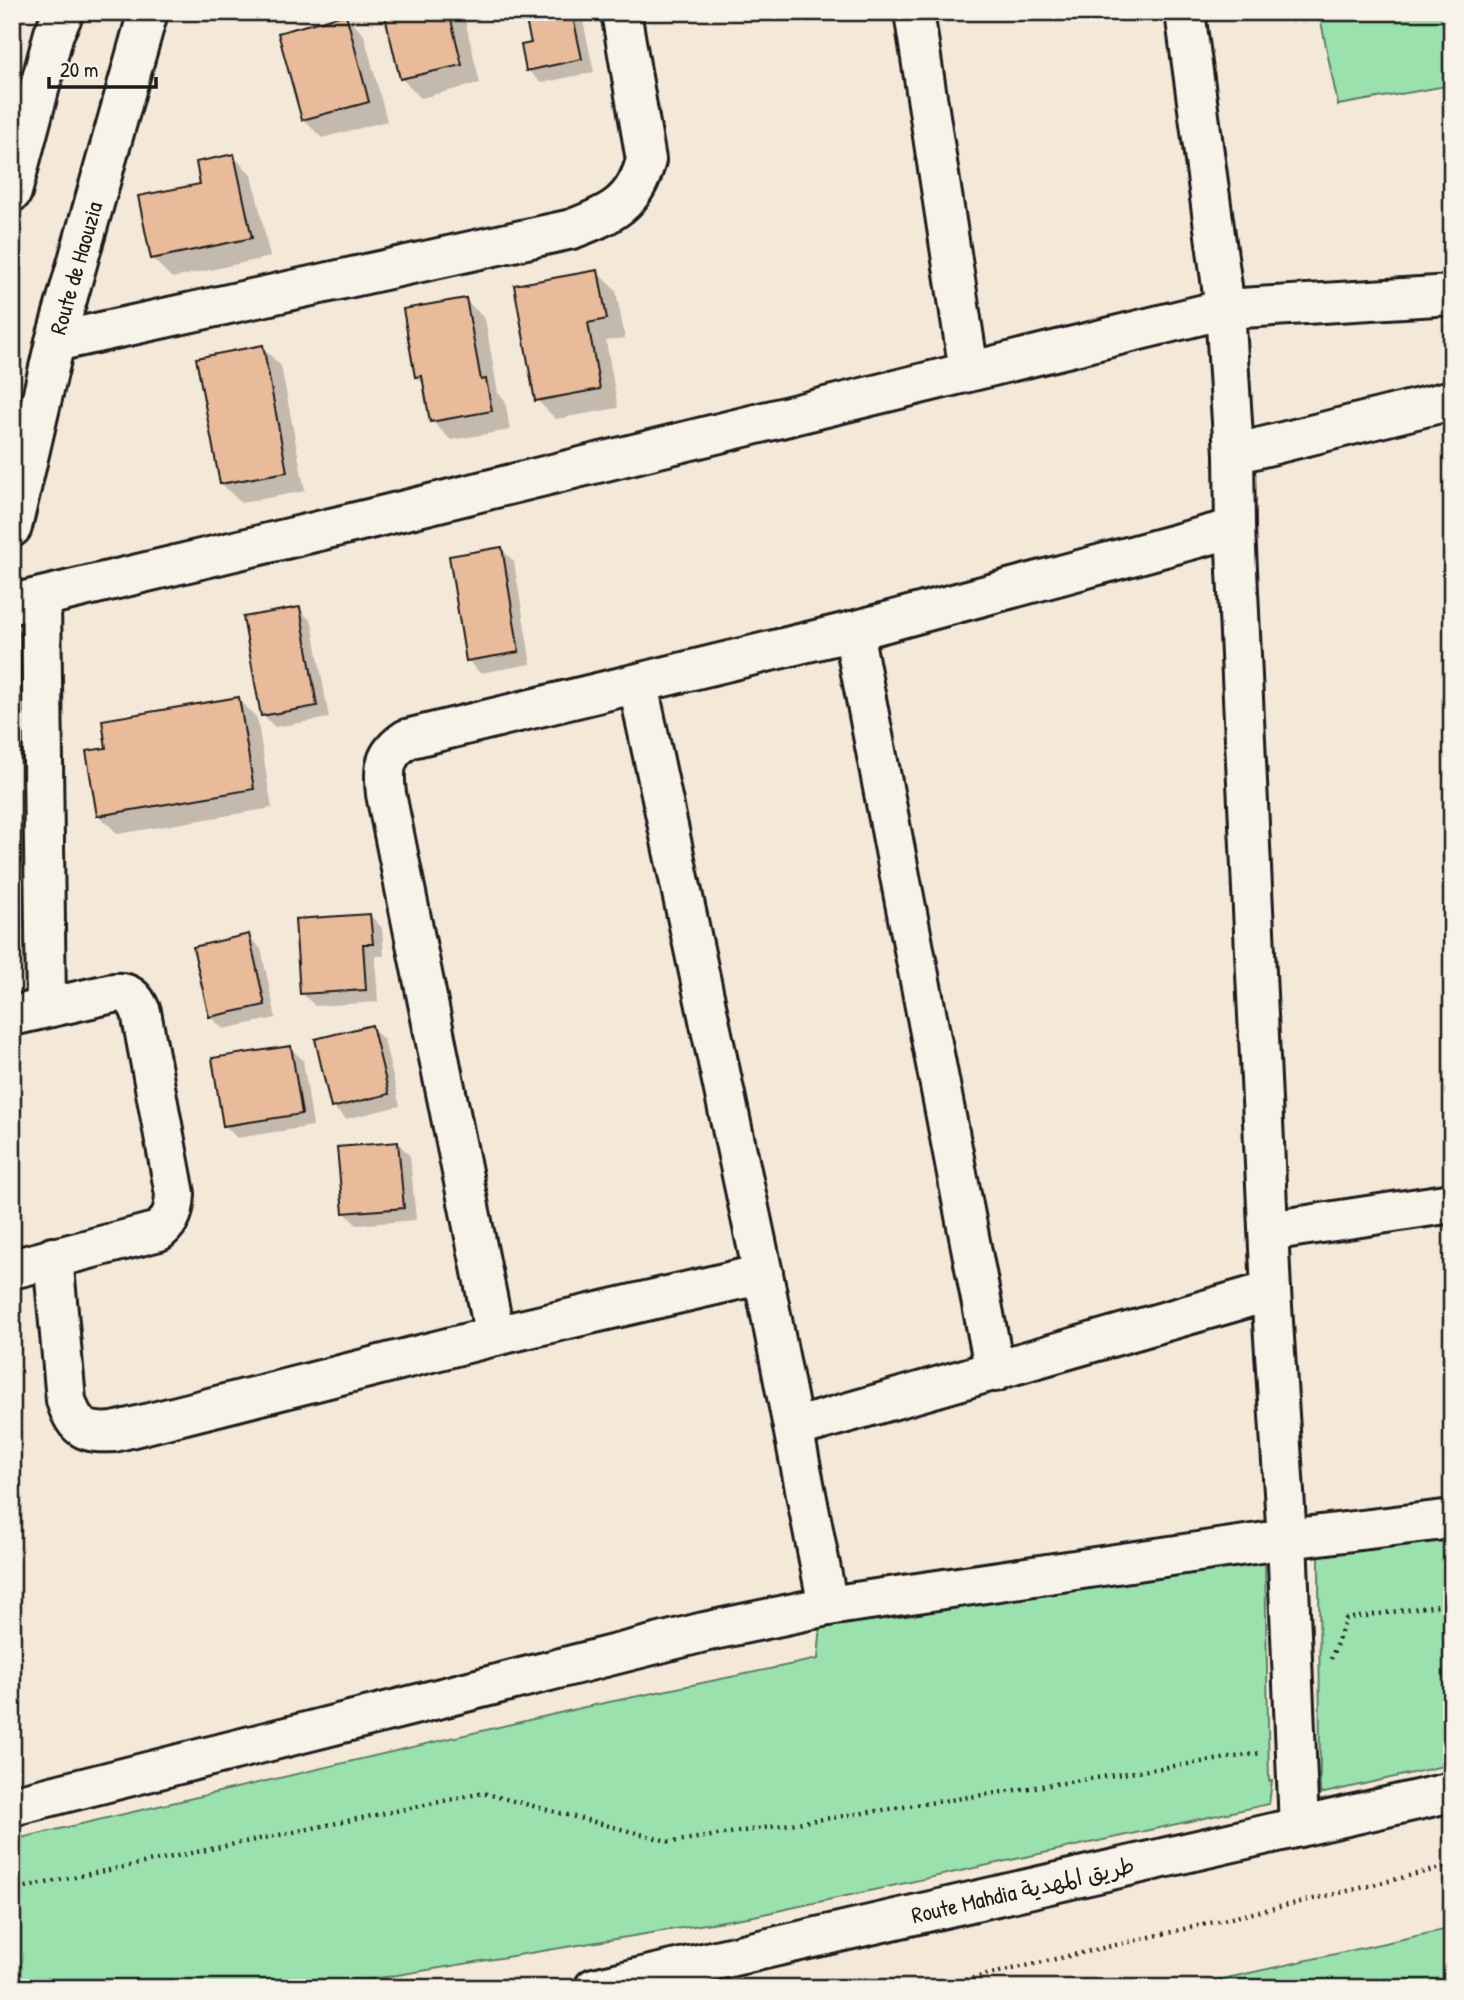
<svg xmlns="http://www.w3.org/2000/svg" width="1464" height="2000" viewBox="0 0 1464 2000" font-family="'Patrick Hand','Playpen Sans Arabic',sans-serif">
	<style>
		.green { fill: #9be1ae; stroke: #5c7e65; stroke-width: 2 }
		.shadow { fill: #0003 }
		.building { fill: #eabb9a; stroke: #1c1c1c; stroke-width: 2 }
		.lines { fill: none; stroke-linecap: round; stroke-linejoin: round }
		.minor-casing { stroke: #1c1c1c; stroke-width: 44 }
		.path { stroke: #1c1c1c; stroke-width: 4.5; stroke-dasharray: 2 5; stroke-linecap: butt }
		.minor { stroke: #f7f3e8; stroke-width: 38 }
		.labels { text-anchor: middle; stroke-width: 5; stroke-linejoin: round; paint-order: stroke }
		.street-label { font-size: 23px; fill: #1c1c1c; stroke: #f7f3e8 }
	</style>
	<rect width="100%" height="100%" fill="#f4e8d8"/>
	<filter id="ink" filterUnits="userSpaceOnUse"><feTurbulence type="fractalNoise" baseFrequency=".0143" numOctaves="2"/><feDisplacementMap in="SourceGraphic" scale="14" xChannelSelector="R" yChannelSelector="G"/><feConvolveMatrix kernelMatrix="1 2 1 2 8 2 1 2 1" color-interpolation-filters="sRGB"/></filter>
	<g filter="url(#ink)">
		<g class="green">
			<path d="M1319,12H1452V85L1338,105Z"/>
			<path d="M1452,1535V1764L1320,1794L1319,1550Z"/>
			<path d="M1265,1560L1269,1781H1272L1269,1804L754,1916L319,1988H12V1840L585,1707L818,1659L821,1623Z"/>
			<path d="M1452,1928V1988H1182Z"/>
		</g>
		<g class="shadow">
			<path d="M386,12H463L480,83L421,98L402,79Z"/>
			<path d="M526,12H581L594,72L541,83L528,70L533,45Z"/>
			<path d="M345,16L364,35L387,121L322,138L303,119Z"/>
			<path d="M233,156L252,175L270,257L172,278L153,259L202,185Z"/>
			<path d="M597,272L616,291L625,338L606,341L618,408L556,419L537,400Z"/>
			<path d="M466,300L485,319L498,393L505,400L510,430L451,440L432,421L426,386L416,377Z"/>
			<path d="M262,347L281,366L305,491L241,503L222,484Z"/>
			<path d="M502,549L514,562L531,664L480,673L468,660Z"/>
			<path d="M299,609L312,622L329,718L275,727L262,715Z"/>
			<path d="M238,699L257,718L272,808L118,834L98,815Z"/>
			<path d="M370,915L382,928L384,956H375L378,1002L315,1006L302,993Z"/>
			<path d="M248,936L261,949L276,1018L223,1029L211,1017Z"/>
			<path d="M371,1027L384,1040L400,1106L346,1119L333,1107Z"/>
			<path d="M290,1048L303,1060L313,1126L237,1138L225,1126Z"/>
			<path d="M398,1143L410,1156L416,1220L357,1225L345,1213Z"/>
		</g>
		<g class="building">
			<path d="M384,12H449L462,65L400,79Z"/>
			<path d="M524,12H572L582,59L526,71L521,45L531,43Z"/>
			<path d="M346,14L369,102L302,120L278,33Z"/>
			<path d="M234,154L252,238L151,259L138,196L200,184L196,162Z"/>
			<path d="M598,270L607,319L588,323L600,389L535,401L514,285Z"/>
			<path d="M466,298L481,380L486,379L492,411L430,422L422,376L415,377L403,309Z"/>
			<path d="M263,345L287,472L220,484L196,358Z"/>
			<path d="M502,547L519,652L466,661L449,556Z"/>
			<path d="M300,607L317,706L261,716L243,617Z"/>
			<path d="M239,697L254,789L97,816L86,751L106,748L102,720Z"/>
			<path d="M370,914L373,944H363L366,990L300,994L295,919Z"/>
			<path d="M249,934L265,1005L209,1017L193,947Z"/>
			<path d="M372,1025L389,1094L331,1108L315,1039Z"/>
			<path d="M291,1046L302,1114L223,1126L212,1058Z"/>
			<path d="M398,1142L404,1208L343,1213L337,1147Z"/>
		</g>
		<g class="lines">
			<defs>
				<g id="minor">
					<path d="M914,12L969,371"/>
					<path d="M1185,12L1225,309L1234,454L1235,528L1271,1291L1287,1539L1299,1827"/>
					<path d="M12,192L54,33L64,12"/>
					<path d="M55,342L572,229C612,214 635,203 646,160L621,12"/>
					<path d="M1234,454L1452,400"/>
					<path d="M12,527L55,342L148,12"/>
					<path d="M41,598L46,1007"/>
					<path d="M12,604L369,519L1225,309L1452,295"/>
					<path d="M853,631L995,1372"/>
					<path d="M638,685L763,1274L828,1606"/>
					<path d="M12,1016L113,993C129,991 135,998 141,1012L175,1194C174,1210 172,1220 159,1231L12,1269"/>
					<path d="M1269,1231L1452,1203"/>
					<path d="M53,1257L66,1400C75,1429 85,1434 114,1432L495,1336L763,1274"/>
					<path d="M495,1336L386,794C383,768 384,754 407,739L853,631L1235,528"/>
					<path d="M794,1428L1271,1291"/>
					<path d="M12,1806L704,1632L828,1606L1287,1539L1452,1519"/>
					<path d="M594,1988L1452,1792"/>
				</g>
			</defs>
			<use href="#minor" class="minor-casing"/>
			<g class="path">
				<path d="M1331,1659L1346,1619L1452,1603"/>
				<path d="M12,1890L483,1793L671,1842L1261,1753"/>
				<path d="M931,1988L1369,1886L1452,1865"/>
			</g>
			<use href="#minor" class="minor"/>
		</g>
	</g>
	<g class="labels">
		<g class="street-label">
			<text transform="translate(76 268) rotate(-74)" y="8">Route de Haouzia</text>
			<text transform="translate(1023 1890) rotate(-13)" y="8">Route Mahdia طريق المهدية</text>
		</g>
	</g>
	<rect width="1464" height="2000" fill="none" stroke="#f7f3e8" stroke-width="42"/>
	<rect x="21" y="21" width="1422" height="1958" fill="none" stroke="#1c1c1c" stroke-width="2.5" filter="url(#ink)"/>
	<path d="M49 77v10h107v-10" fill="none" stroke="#1c1c1c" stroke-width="3.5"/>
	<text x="60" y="77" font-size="21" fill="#1c1c1c" stroke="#f7f3e8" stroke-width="5" paint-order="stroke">20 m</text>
</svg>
